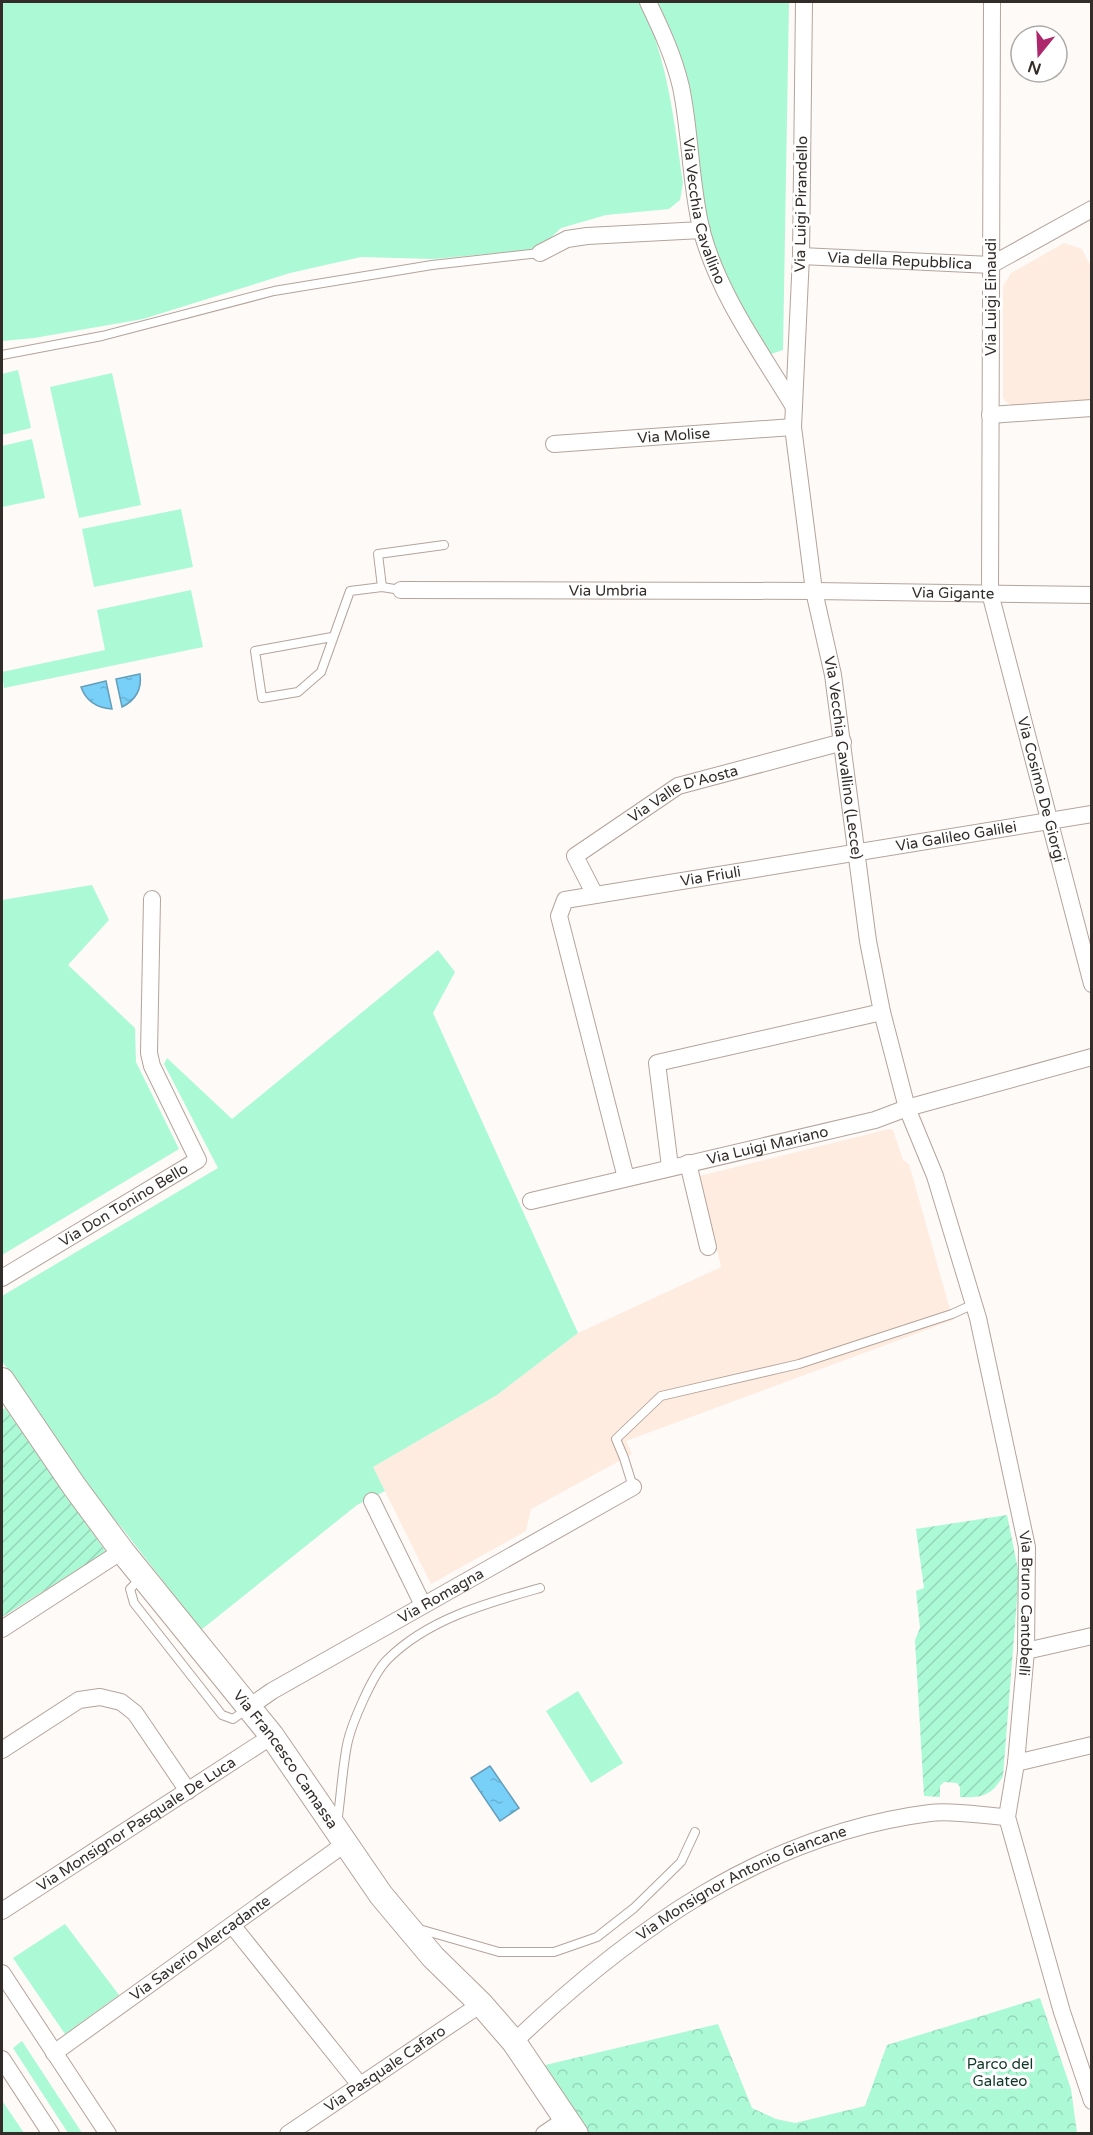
<svg xmlns="http://www.w3.org/2000/svg" width="1093" height="2135" viewBox="0 0 1093 2135" font-family="'Varela Round',sans-serif">
	<style>
		.built { fill: #ffece0 }
		.grass { fill: #acf9d6 }
		.park { fill: url(#park-crowns) }
		.garden { fill: url(#garden-furrows) }
		.water { fill: url(#water-ripples); stroke: #639eba; stroke-width: 1.5 }
		.lines { fill: none; stroke-linecap: round; stroke-linejoin: round }
		.lane-casing { stroke: #b4a49b; stroke-width: 10 }
		.street-casing { stroke: #b4a49b; stroke-width: 18 }
		.secondary-casing { stroke: #b4a49b; stroke-width: 26 }
		.lane { stroke: #fff; stroke-width: 8 }
		.street { stroke: #fff; stroke-width: 16 }
		.secondary { stroke: #fff; stroke-width: 24 }
		.labels { text-anchor: middle; stroke-width: 6; stroke-linejoin: round; paint-order: stroke }
		.street-label { font-size: 15px; fill: #332d29; stroke: #fff }
		.park-label { font-size: 15px; fill: #103829; stroke: #fff }
	</style>
	<defs>
		<pattern id="park-crowns" width="20" height="18" patternUnits="userSpaceOnUse" patternTransform="scale(1.5)"><rect width="20" height="18" fill="#acf9d6"/><path d="M2 6a3 3 0 1 1 6 0M12 15a3 3 0 1 1 6 0" fill="none" stroke="#94d6b8"/></pattern>
		<pattern id="garden-furrows" width="10" height="10" patternUnits="userSpaceOnUse" patternTransform="scale(1.5)"><rect width="10" height="10" fill="#acf9d6"/><path d="M-1 1l2-2M0 10L10 0M9 11l2-2" fill="none" stroke="#94d6b8"/></pattern>
		<pattern id="water-ripples" width="26" height="14" patternUnits="userSpaceOnUse" patternTransform="scale(1.5)"><rect width="26" height="14" fill="#78cff8"/><path d="M2 4q2-2 4 0t4 0M15 11q2-2 4 0t4 0" fill="none" stroke="#68b2d5"/></pattern>
	</defs>
	<rect width="100%" height="100%" fill="#fdfaf8"/>
	<g class="built">
		<path d="M1064,243L1082,249L1091,267V400L1014,406L1006,402L1003,398V286L1011,273Z"/>
		<path d="M889,1129L893,1130L903,1160L909,1164L953,1320L626,1441L632,1454L531,1509L526,1531L431,1584L373,1467L497,1395L578,1333L721,1267L699,1176Z"/>
	</g>
	<g class="grass">
		<path d="M2,2H640C668,59 674,121 683,183L680,200L669,209L606,215L561,228L539,249L434,259L361,257L290,273L143,319L34,338L2,341Z"/>
		<path d="M655,2H789L783,350L771,354L738,300L716,255Z"/>
		<path d="M18,370L31,428L2,435V374Z"/>
		<path d="M112,373L141,505L79,518L50,387Z"/>
		<path d="M32,439L45,498L2,507V446Z"/>
		<path d="M181,509L193,567L94,587L82,529Z"/>
		<path d="M191,590L203,647L4,688L2,672L105,650L97,610Z"/>
		<path d="M92,885L109,920L68,965L135,1028L136,1062L179,1149L2,1255V900Z"/>
		<path d="M438,950L455,972L433,1013L578,1333L497,1395L373,1467L385,1491L357,1505L201,1630L122,1528L80,1479L2,1361V1296L218,1168L164,1064L167,1058L232,1119Z"/>
		<path d="M578,1691L623,1763L591,1783L546,1711Z"/>
		<path d="M65,1924L119,1995L65,2034L13,1958Z"/>
		<path d="M22,2041L82,2133H68L13,2048Z"/>
		<path d="M2,2101L3,2102L24,2133H4L2,2130Z"/>
	</g>
	<path class="park" d="M1040,1998L1071,2089L1077,2133H583L537,2067L718,2024L752,2108L776,2119L795,2123L865,2106L887,2045Z"/>
	<g class="garden">
		<path d="M5,1408L106,1552L2,1617V1410Z"/>
		<path d="M1007,1515L1019,1574L1003,1776C992,1796 981,1798 960,1797V1787L957,1783L944,1782L940,1786V1797L924,1796L915,1640L920,1628L916,1591L924,1588L916,1529Z"/>
	</g>
	<g class="water">
		<path d="M140,674C142,689 136,700 122,707L116,679Z"/>
		<path d="M106,681L112,709C97,708 86,701 81,687Z"/>
		<path d="M490,1766L519,1808L500,1821L471,1778Z"/>
	</g>
	<g class="lines">
		<defs>
			<g id="lane">
				<path d="M2,355L102,336L274,291L432,265L540,253"/>
				<path d="M382,587L378,554L444,545"/>
				<path d="M332,637L255,651L262,698L298,692L321,672L350,591L382,587L401,590"/>
				<path d="M633,1487L624,1458L616,1439L661,1396L799,1364L952,1314L974,1304"/>
				<path d="M142,1577L130,1589L134,1603L222,1715L233,1719L247,1709"/>
				<path d="M337,1823C341,1797 342,1771 347,1745C351,1725 373,1673 388,1659C428,1619 487,1603 540,1588"/>
				<path d="M419,1929L499,1952H554L597,1937L634,1908L681,1862L695,1832"/>
			</g>
			<g id="street">
				<path id="s1" d="M648,2C661,29 674,57 681,87C691,135 690,185 702,232C719,295 761,352 794,407"/>
				<path id="s2" d="M804,2L801,256L793,427L814,591L833,675L868,941L882,1012L907,1108L935,1176L978,1318L1027,1547L1026,1651L1016,1763L1007,1817L1062,2012L1092,2101"/>
				<path id="s3" d="M992,2L990,593L1092,984"/>
				<path d="M540,253L567,239L587,236L702,230"/>
				<path id="s4" d="M801,256L991,265L1092,209"/>
				<path d="M990,415L1092,408"/>
				<path id="s5" d="M554,444L793,427"/>
				<path id="s6" d="M401,590L814,591L1092,595"/>
				<path id="s7" d="M595,895L575,856L678,786L843,742"/>
				<path d="M688,1163L708,1247"/>
				<path d="M670,1167L657,1063L882,1012"/>
				<path id="s8" d="M626,1178L559,916L565,900L1092,814"/>
				<path id="s9" d="M531,1201L875,1120L907,1108L1092,1057"/>
				<path id="s10" d="M2,1278L198,1160L152,1066L149,1053L152,899"/>
				<path d="M372,1501L423,1605"/>
				<path d="M2,1629L122,1551"/>
				<path d="M1026,1651L1092,1636"/>
				<path id="s11" d="M249,1707L272,1691L633,1487"/>
				<path d="M2,1750L79,1700L100,1697L121,1702L135,1713L188,1791"/>
				<path d="M1016,1763L1092,1745"/>
				<path id="s12" d="M2,1911L272,1736"/>
				<path d="M232,1925L360,2085"/>
				<path d="M2,1973L108,2134"/>
				<path id="s13" d="M514,2042C631,1930 765,1834 930,1813C952,1810 985,1816 1007,1817"/>
				<path id="s14" d="M54,2053L346,1843"/>
				<path d="M2,2059L51,2134"/>
				<path id="s15" d="M288,2134L481,2004"/>
				<path d="M544,2134L566,2119"/>
			</g>
			<g id="secondary">
				<path id="s16" d="M2,1380L74,1486L122,1551L272,1736L381,1895L433,1957L481,2004L514,2042L576,2134"/>
			</g>
		</defs>
		<use href="#lane" class="lane-casing"/>
		<use href="#street" class="street-casing"/>
		<use href="#secondary" class="secondary-casing"/>
		<use href="#lane" class="lane"/>
		<use href="#street" class="street"/>
		<use href="#secondary" class="secondary"/>
	</g>
	<g class="labels">
		<g class="street-label">
			<text transform="translate(801 204) rotate(-89)" y="5">Via Luigi Pirandello</text>
			<text dy="5" stroke="none"><textPath href="#s1" startOffset="218">Via Vecchia Cavallino</textPath></text>
			<text dy="5" stroke="none"><textPath href="#s4" startOffset="99">Via della Repubblica</textPath></text>
			<text transform="translate(991 297) rotate(-90)" y="5">Via Luigi Einaudi</text>
			<text dy="5" stroke="none"><textPath href="#s5" startOffset="120">Via Molise</textPath></text>
			<text dy="5" stroke="none"><textPath href="#s6" startOffset="207">Via Umbria</textPath></text>
			<text dy="5" stroke="none"><textPath href="#s6" startOffset="552">Via Gigante</textPath></text>
			<text dy="5" stroke="none"><textPath href="#s2" startOffset="760">Via Vecchia Cavallino (Lecce)</textPath></text>
			<text dy="5" stroke="none"><textPath href="#s3" startOffset="794">Via Cosimo De Giorgi</textPath></text>
			<text dy="5" stroke="none"><textPath href="#s7" startOffset="170">Via Valle D'Aosta</textPath></text>
			<text dy="5" stroke="none"><textPath href="#s8" startOffset="684">Via Galileo Galilei</textPath></text>
			<text dy="5" stroke="none"><textPath href="#s8" startOffset="435">Via Friuli</textPath></text>
			<text dy="5" stroke="none"><textPath href="#s9" startOffset="243">Via Luigi Mariano</textPath></text>
			<text dy="5" stroke="none"><textPath href="#s10" startOffset="142">Via Don Tonino Bello</textPath></text>
			<text dy="5" stroke="none"><textPath href="#s11" startOffset="222">Via Romagna</textPath></text>
			<text dy="5" stroke="none"><textPath href="#s2" startOffset="1629">Via Bruno Cantobelli</textPath></text>
			<text dy="5" stroke="none"><textPath href="#s16" startOffset="474">Via Francesco Camassa</textPath></text>
			<text dy="5" stroke="none"><textPath href="#s12" startOffset="160">Via Monsignor Pasquale De Luca</textPath></text>
			<text dy="5" stroke="none"><textPath href="#s13" startOffset="280">Via Monsignor Antonio Giancane</textPath></text>
			<text dy="5" stroke="none"><textPath href="#s14" startOffset="180">Via Saverio Mercadante</textPath></text>
			<text dy="5" stroke="none"><textPath href="#s15" startOffset="117">Via Pasquale Cafaro</textPath></text>
		</g>
		<g class="park-label">
			<text x="1000" y="2069">Parco del<tspan x="1000" dy="17">Galateo</tspan></text>
		</g>
	</g>
	<rect width="1093" height="2135" fill="none" stroke="#332d29" stroke-width="6"/>
	<g transform="translate(1039 54) rotate(198)"><circle r="28" fill="#ffffff" stroke="#adaba9" stroke-width="1.5"/>
	<path d="M0-4.5L10 22L0 15L-10 22Z" fill="#ad276d"/>
	<text y="-9" font-size="16" font-weight="bold" text-anchor="middle" fill="#332d29">N</text>
	</g>
</svg>
